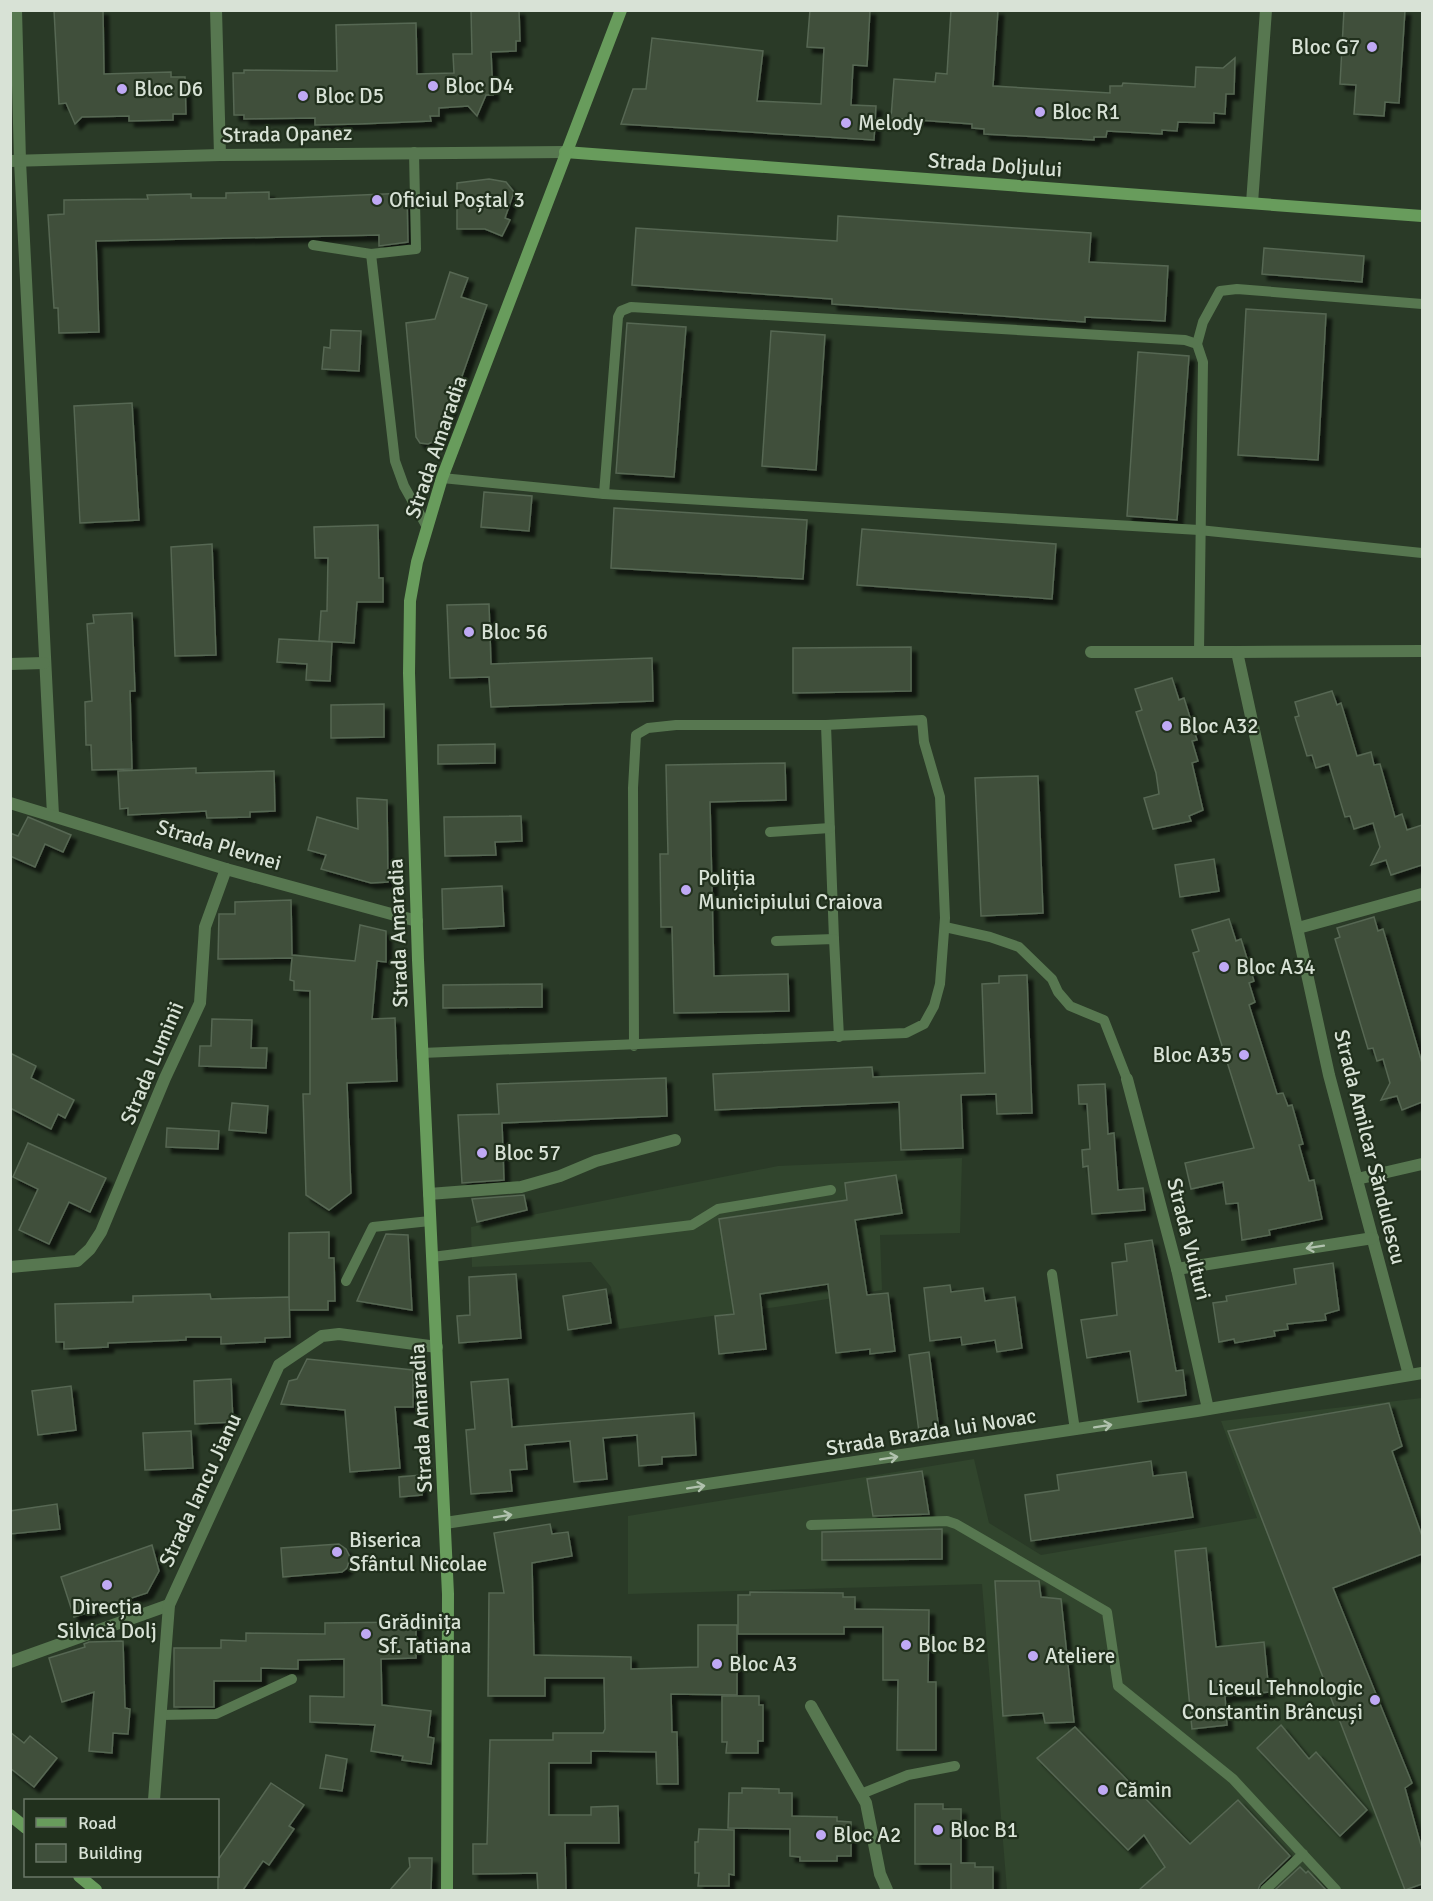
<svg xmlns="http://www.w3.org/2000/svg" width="1433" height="1901" viewBox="0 0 1433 1901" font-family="Signika,sans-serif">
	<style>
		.built { fill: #31452d }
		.building { fill: #3f4f3b; stroke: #576753; stroke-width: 1.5; filter: url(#shadow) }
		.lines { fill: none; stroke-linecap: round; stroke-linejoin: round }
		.lane { stroke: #577750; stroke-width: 10 }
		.street { stroke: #577750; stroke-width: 12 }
		.secondary { stroke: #689c5c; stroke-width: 12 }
		.oneway { stroke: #b1c2ae }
		.poi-dot { fill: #bfa9f4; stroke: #21301d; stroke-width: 2 }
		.labels { text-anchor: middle; stroke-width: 4.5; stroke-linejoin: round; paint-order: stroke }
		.poi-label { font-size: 21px; fill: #d8e2d6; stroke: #21301d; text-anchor: start }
		.street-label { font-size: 21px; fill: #d8e2d6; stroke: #21301d }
	</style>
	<defs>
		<filter id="shadow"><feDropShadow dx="5.5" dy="5.5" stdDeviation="1.5" flood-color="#0009"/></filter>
	</defs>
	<rect width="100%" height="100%" fill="#2a3a27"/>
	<g class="built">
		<path d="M962,1158L960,1233L880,1235L882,1290L797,1304L619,1329L611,1287L591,1262L472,1267L471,1227L778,1166Z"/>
		<path d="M1422,1398V1890H1007L982,1584L628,1594V1516L974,1459L989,1523L1041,1555L1257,1518L1221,1421Z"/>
	</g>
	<g class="building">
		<path d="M54,10H103L104,74L171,72V77H185L186,114H173V120L129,121V116L82,117L75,124L66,103L59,104Z"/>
		<path d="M471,10H519L520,41H516V51L491,52L493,95H486L477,116L468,106L439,108V116H430L431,121L359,124L315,125V118L244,119V115H234L233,73H244V70L337,71L336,25L416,23L417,74L454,73L453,54H472Z"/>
		<path d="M810,10H870L867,66L853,65L851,105L876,106L874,140L621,124L633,89H646L652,38L763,51L757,101L821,104L824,48L807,47Z"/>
		<path d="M951,10H998L993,86L1110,93V86H1122L1123,83L1195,87L1196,67L1223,68L1235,58L1234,94H1226L1225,114L1214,113V123L1178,122L1177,131L1162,130V134L1107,131L1106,137H1094V140L984,134V129L972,128V124L891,118L894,79L935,82L936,73L947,74Z"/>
		<path d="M1344,10H1405L1399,103L1385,102L1384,116L1354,114L1356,85L1340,84Z"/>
		<path d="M489,179L506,182L514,192L505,218L510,220L502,236L485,229H457V183Z"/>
		<path d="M269,192V199L407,193L408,242L379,246V235L96,241L99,332L59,333L58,308H54L48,215L64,214V200L148,199L147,195L191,194V198H226V193Z"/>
		<path d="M838,216L1091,233L1089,262L1168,266L1165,321L1085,317V322L832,304V299L632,285L636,228L837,241Z"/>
		<path d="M1264,248L1364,256L1362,282L1262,274Z"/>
		<path d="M450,272L468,278L461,297L487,305L440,439L428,444L420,443L416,437L406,323L435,319Z"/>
		<path d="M1246,309L1326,314L1318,460L1238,455Z"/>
		<path d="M627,323L686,327L674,477L616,473Z"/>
		<path d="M331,330L361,331L359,371L322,369L324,347L330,348Z"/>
		<path d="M771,331L825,335L816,470L762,466Z"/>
		<path d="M1138,352L1189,356L1177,520L1127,516Z"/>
		<path d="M132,403L139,520L80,523L74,406Z"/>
		<path d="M484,492L532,496L529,531L481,527Z"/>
		<path d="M614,508L807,520L803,579L611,568Z"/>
		<path d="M378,525L379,578H383V602H357L354,643L319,641L321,611H327L328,558H315L314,527Z"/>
		<path d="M862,529L1056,544L1052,599L857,585Z"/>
		<path d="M212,544L216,655L175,656L171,547Z"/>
		<path d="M489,604L491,664L652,658L653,701L491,707L489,677L450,678L447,605Z"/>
		<path d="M132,613L135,691H130L132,769L92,770L91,745H86L85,702L92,701L87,624L94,623L93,615Z"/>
		<path d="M279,639L332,642L330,681L306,680L307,664L277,662Z"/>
		<path d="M911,647V691L793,693V648Z"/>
		<path d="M1172,678L1179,700L1184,698L1197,740L1192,741L1198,761L1192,763L1203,810L1189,816L1191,821L1153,829L1144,798L1159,794L1156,773L1136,712L1142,710L1135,689Z"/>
		<path d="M1332,691L1337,705L1341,703L1357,756L1371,752L1374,765L1380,764L1395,817L1402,814L1407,830L1422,825V865L1391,875L1386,860L1371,865L1380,847L1373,823L1354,829L1350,816L1345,817L1329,764L1316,768L1312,755L1307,756L1295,717L1299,716L1295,702Z"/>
		<path d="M384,704V737L331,738V705Z"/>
		<path d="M495,744V763L438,764V745Z"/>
		<path d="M785,763L786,800L710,802L714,976L788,974L789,1011L674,1013L672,927H661L660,854H668L666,765Z"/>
		<path d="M196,768V773L274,771L275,811L250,812V817L207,818L206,811L128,815V808L120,809L118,771Z"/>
		<path d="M1038,776L1043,913L981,916L975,778Z"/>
		<path d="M357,798L387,800L388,882L371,883L321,869L326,855L308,850L317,817L358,829Z"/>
		<path d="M521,816L522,841L495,842L496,855L445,856L444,817Z"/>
		<path d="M28,817L71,835L63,852L45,844L35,867L10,856V833L18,836Z"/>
		<path d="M1214,859L1219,891L1180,897L1175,865Z"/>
		<path d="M502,886L504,926L443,929L442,889Z"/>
		<path d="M291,900L292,955L355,961L360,925L386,931V962L377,961L372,1019L395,1018L397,1081L347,1083L351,1193L329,1210L306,1195L303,1094H310V991L294,990V981L290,980L292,958L218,959L219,914H235V902Z"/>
		<path d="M1374,917L1378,931L1383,929L1422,1063V1102L1402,1110L1397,1096L1381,1100L1390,1083L1383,1059L1377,1061L1373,1048L1368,1049L1335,939L1340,937L1337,928Z"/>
		<path d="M1229,919L1236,941L1241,939L1254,981L1249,983L1255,1002L1249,1005L1277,1094L1283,1093L1288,1106L1292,1105L1303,1144L1299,1145L1309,1181L1314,1180L1322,1219L1269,1230L1270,1235L1242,1240L1238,1203L1226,1204L1223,1182L1191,1189L1185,1163L1254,1148L1193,953L1199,951L1192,930Z"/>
		<path d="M1027,975L1032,1113L997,1114L996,1094L961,1095L963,1148L901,1150L899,1102L715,1110L713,1074L872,1067L873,1077L985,1073L982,984L999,983V976Z"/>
		<path d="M542,984V1007L443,1008V985Z"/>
		<path d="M212,1019L252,1020L251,1048H267L266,1068L199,1066L200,1046H211Z"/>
		<path d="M10,1053L36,1066L31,1078L74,1100L65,1118L58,1114L51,1129L10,1108Z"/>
		<path d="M666,1078L667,1116L502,1123L504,1180L462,1183L458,1115L499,1114L497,1084Z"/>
		<path d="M1105,1084L1108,1134L1114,1133L1118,1190L1143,1188L1145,1210L1092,1214L1088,1166L1083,1167L1082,1150L1090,1149L1087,1104H1079L1078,1085Z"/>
		<path d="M232,1103L268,1106L266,1133L229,1130Z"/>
		<path d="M167,1128L219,1131L218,1149L166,1147Z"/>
		<path d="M28,1143L106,1178L90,1212L69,1202L49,1244L19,1230L38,1189L13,1177Z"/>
		<path d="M896,1175L902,1213L855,1220L867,1295L888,1293L895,1351L870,1354V1349L836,1353L828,1284L760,1294L766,1349L719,1354L715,1316L734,1314L719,1219L847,1200L845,1183Z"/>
		<path d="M524,1195L527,1210L477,1222L472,1199Z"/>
		<path d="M329,1232V1258H334L335,1301H328V1310H289V1233Z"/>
		<path d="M386,1234L408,1235L412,1310L357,1301Z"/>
		<path d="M1152,1240L1176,1371L1183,1370L1186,1395L1138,1402L1130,1351L1087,1358L1081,1320L1117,1315L1112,1263L1127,1261L1125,1244Z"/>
		<path d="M1333,1263L1339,1310L1325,1314L1326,1320L1287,1324L1288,1329L1274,1331L1275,1336L1235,1343L1234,1339L1219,1342L1213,1303L1227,1301L1226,1296L1296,1284L1294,1269Z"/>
		<path d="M516,1274L521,1338L459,1343L457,1316L470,1315L469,1277Z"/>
		<path d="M950,1285L951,1292L983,1288L985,1301L1015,1297L1022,1348L997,1352L995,1340L962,1345L961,1337L930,1341L924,1288Z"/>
		<path d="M606,1289L611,1323L568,1330L563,1296Z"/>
		<path d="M210,1294L211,1299L289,1297L290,1337L265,1338V1342L221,1344V1337H186V1340L108,1343V1347L64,1349V1342H56L55,1304L133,1302V1296Z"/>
		<path d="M929,1352L939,1430L919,1432L909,1355Z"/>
		<path d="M307,1359L413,1370V1407H395L400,1468L350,1472L345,1410L281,1404L289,1381L297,1379Z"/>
		<path d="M231,1379L233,1422L195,1424L194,1381Z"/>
		<path d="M508,1379L512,1427L694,1413L696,1455L662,1457V1464L639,1466L637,1435L603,1438L607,1479L574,1482L570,1441L525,1445L527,1469L510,1470L512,1491L471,1494L466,1430L475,1429L471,1382Z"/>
		<path d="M71,1386L76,1430L38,1435L32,1391Z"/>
		<path d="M1389,1403L1402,1446L1392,1451L1422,1536V1554L1333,1588L1412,1783L1405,1788L1422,1849V1884L1405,1890L1228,1431Z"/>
		<path d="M191,1431L193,1468L145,1470L143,1433Z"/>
		<path d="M1151,1461L1153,1476L1186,1472L1193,1517L1031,1541L1025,1495L1059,1490L1057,1475Z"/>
		<path d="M922,1471L929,1514L873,1516L867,1479Z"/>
		<path d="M421,1475L422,1495L400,1497L399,1477Z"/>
		<path d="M57,1504L60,1529L10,1534V1511Z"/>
		<path d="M550,1524L552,1534L568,1532L572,1556L532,1563L534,1655L631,1657V1669L698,1667V1625H737V1695L671,1694L672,1732H677L678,1784H657L656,1752L591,1751V1763H549V1815H591V1807L618,1806L619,1843H565L566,1890H538L537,1873L473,1874V1844H487L490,1740H553V1733H603L605,1729L604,1678H545V1696H488L489,1593H504L494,1533Z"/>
		<path d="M942,1529V1559L822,1560V1532Z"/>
		<path d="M339,1544L346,1549L350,1557L347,1568L342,1572L283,1577L281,1548Z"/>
		<path d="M152,1545L159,1571L147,1593L74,1617L61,1577Z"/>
		<path d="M1206,1548L1216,1647L1264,1642L1269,1692L1225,1696L1227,1725L1192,1729L1175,1551Z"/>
		<path d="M995,1581H1039L1041,1597L1061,1599L1074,1722L1045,1723L1043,1713L1003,1716Z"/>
		<path d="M750,1592L843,1593V1597H855V1609L929,1610L928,1682H936V1750H897L898,1680H883V1627H844V1634H738V1595H750Z"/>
		<path d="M416,1622V1658L381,1659L382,1705L431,1711L428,1737L434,1738L431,1764L402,1760L403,1756L371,1751L375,1725L310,1722V1696L344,1697V1659L298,1660V1669L261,1668V1681H214V1707H174V1648H221V1640L246,1641V1633L325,1634V1623Z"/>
		<path d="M123,1641L125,1708L130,1709L128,1734L113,1733L112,1753L89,1751L94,1692L62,1702L49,1658L85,1647L84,1644L89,1642Z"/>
		<path d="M722,1696H759V1705H763V1741H758V1753H726L727,1742H722Z"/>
		<path d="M1281,1725L1309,1759L1316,1752L1367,1810L1340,1836L1257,1748Z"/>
		<path d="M1075,1727L1190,1844L1238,1800L1290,1856L1260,1885L1258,1890H1139L1165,1867L1144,1835L1128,1850L1037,1758Z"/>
		<path d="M10,1732L24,1743L30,1736L57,1758L34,1787L10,1768Z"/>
		<path d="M326,1755L347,1759L342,1791L320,1788Z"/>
		<path d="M271,1783L304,1805L289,1826L294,1829L269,1865L263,1861L243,1890H218V1860Z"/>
		<path d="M742,1788L779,1789V1793H792V1816L837,1817V1821L851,1822V1856H837V1861H800V1857L790,1856V1829L728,1828L729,1793H742Z"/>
		<path d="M915,1804H943V1809H961V1863H975V1867H993V1890H951V1864H915Z"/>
		<path d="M699,1829L734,1830V1875L729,1874V1886H698L699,1873H695V1842H698Z"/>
		<path d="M409,1858H432L431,1890H390L410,1867Z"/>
		<path d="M1300,1867L1306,1873L1308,1871L1326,1890H1275Z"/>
	</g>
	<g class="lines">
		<g class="lane">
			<path d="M313,245L371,254L416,249L414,152"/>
			<path d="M371,254L395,461L404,486L427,527"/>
			<path d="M1197,344L1203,322L1220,291L1237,289L1422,304"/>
			<path d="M442,478L604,494L1199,530L1422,553"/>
			<path d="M604,494L618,317L621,311L631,307L1185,340L1197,344L1203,362L1199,652"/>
			<path d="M826,725L834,939"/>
			<path d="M770,832L830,828"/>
			<path d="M945,927L990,937L1019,947L1052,979L1058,992L1070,1006L1104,1020L1127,1079"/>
			<path d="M776,941L834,939L839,1037"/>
			<path d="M422,1053L906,1033L924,1024L934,1006L940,984L945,918L940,797L924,742L922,720L826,725H676L648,728L636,735L633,788L634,1046"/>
			<path d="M432,1257L692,1225L718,1209L831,1190"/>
			<path d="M1052,1274L1075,1430"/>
			<path d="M346,1281L373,1227L430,1221"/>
			<path d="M811,1525L947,1521L956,1524L1107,1612L1118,1686L1233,1779L1336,1890"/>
			<path d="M160,1715L216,1714L292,1679"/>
			<path d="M861,1794L908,1775L955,1766"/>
			<path d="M1265,1890L1303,1854"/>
		</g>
		<g class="street">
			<path d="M16,10L20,161L53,815"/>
			<path d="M216,10L220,155"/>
			<path d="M10,161L220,155L565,152"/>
			<path d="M1252,203L1266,10"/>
			<path d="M1091,652H1237L1329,1075L1409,1375"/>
			<path d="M1237,652L1422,651"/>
			<path d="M10,664L44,663"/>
			<path d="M10,803L226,869L417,921"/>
			<path d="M1298,928L1422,894"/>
			<path d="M1127,1079L1177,1269L1208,1409"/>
			<path d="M1357,1179L1422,1164"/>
			<path d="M429,1194L521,1187L560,1176L596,1161L675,1140"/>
			<path d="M10,1267L77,1261L90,1249L101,1232L165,1078L200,1003L205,927L226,869"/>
			<path d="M1177,1269L1373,1238"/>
			<path d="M445,1523L1197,1411L1422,1373"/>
			<path d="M10,1662L169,1605"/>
			<path d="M811,1706L866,1803L880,1874L887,1890"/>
			<path d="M154,1800L169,1605L279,1365L322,1336L339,1334L437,1347"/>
		</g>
		<g class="secondary">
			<path d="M565,152L1422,216"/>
			<path d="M10,1815L26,1828"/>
			<path d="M79,1876L96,1890"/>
			<path d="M447,1890L448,1594L418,960L409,673L410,601L417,562L442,478L621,10"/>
		</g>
	</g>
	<defs><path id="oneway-shaft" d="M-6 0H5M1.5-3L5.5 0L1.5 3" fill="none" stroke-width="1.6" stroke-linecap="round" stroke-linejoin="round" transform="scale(1.5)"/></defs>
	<g class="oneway">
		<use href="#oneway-shaft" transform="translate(1315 1247) rotate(171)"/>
		<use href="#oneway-shaft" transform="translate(1103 1426) rotate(-9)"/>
		<use href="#oneway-shaft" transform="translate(889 1458) rotate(-9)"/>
		<use href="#oneway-shaft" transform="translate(696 1487) rotate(-9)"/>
		<use href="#oneway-shaft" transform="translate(503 1516) rotate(-9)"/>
	</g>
	<g class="poi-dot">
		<circle cx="1372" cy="47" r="6"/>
		<circle cx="433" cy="86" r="6"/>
		<circle cx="122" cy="89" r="6"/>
		<circle cx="303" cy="96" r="6"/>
		<circle cx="1040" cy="112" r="6"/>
		<circle cx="846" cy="123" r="6"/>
		<circle cx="377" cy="200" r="6"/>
		<circle cx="469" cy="632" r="6"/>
		<circle cx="1167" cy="726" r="6"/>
		<circle cx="686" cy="890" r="6"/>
		<circle cx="1224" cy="967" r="6"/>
		<circle cx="1244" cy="1055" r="6"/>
		<circle cx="482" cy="1153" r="6"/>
		<circle cx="337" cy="1552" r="6"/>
		<circle cx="107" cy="1585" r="6"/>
		<circle cx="366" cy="1634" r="6"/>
		<circle cx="906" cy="1645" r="6"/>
		<circle cx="1033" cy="1656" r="6"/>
		<circle cx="717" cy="1664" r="6"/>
		<circle cx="1375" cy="1700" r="6"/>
		<circle cx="1103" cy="1790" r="6"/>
		<circle cx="938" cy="1830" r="6"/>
		<circle cx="821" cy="1835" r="6"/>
	</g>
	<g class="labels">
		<g class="poi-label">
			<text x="1360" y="54" text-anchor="end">Bloc G7</text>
			<text x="445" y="93">Bloc D4</text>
			<text x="134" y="96">Bloc D6</text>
			<text x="315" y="103">Bloc D5</text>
			<text x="1052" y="119">Bloc R1</text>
			<text x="858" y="130">Melody</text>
			<text x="389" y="207">Oficiul Poștal 3</text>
			<text x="481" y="639">Bloc 56</text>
			<text x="1179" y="733">Bloc A32</text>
			<text x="698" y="885">Poliția<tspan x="698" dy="24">Municipiului Craiova</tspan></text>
			<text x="1236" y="974">Bloc A34</text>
			<text x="1232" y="1062" text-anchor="end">Bloc A35</text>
			<text x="494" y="1160">Bloc 57</text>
			<text x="349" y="1547">Biserica<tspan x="349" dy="24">Sfântul Nicolae</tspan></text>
			<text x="107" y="1614" text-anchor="middle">Direcția<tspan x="107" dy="24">Silvică Dolj</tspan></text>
			<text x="378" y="1629">Grădinița<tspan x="378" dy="24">Sf. Tatiana</tspan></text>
			<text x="918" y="1652">Bloc B2</text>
			<text x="1045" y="1663">Ateliere</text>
			<text x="729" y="1671">Bloc A3</text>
			<text x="1363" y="1695" text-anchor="end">Liceul Tehnologic<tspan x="1363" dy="24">Constantin Brâncuși</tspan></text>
			<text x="1115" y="1797">Cămin</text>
			<text x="950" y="1837">Bloc B1</text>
			<text x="833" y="1842">Bloc A2</text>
		</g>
		<g class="street-label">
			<text transform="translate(287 134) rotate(-1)" y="7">Strada Opanez</text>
			<text transform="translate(995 165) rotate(4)" y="7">Strada Doljului</text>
			<text transform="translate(436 447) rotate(-71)" y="7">Strada Amaradia</text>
			<text transform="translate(219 845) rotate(17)" y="7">Strada Plevnei</text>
			<text transform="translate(398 933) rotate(-92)" y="7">Strada Amaradia</text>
			<text transform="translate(152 1063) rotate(-67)" y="7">Strada Luminii</text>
			<text transform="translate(1370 1147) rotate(76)" y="7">Strada Amilcar Săndulescu</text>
			<text transform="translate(1189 1239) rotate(76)" y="7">Strada Vulturi</text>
			<text transform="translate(421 1418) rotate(-93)" y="7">Strada Amaradia</text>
			<text transform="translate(931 1432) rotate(-9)" y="7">Strada Brazda lui Novac</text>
			<text transform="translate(200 1490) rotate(-65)" y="7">Strada Iancu Jianu</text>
		</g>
	</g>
	<rect width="1433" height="1901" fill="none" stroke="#d8e2d6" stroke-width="24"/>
	<rect x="24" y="1799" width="195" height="78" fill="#21301d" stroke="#6a7767" stroke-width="1.5"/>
	<rect x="36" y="1818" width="30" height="9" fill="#689c5c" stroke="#6a7767" stroke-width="1.5"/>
	<text x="78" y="1829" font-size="18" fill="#d8e2d6">Road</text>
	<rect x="36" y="1844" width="30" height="18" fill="#3f4f3b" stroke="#6a7767" stroke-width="1.5"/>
	<text x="78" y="1859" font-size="18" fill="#d8e2d6">Building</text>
</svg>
